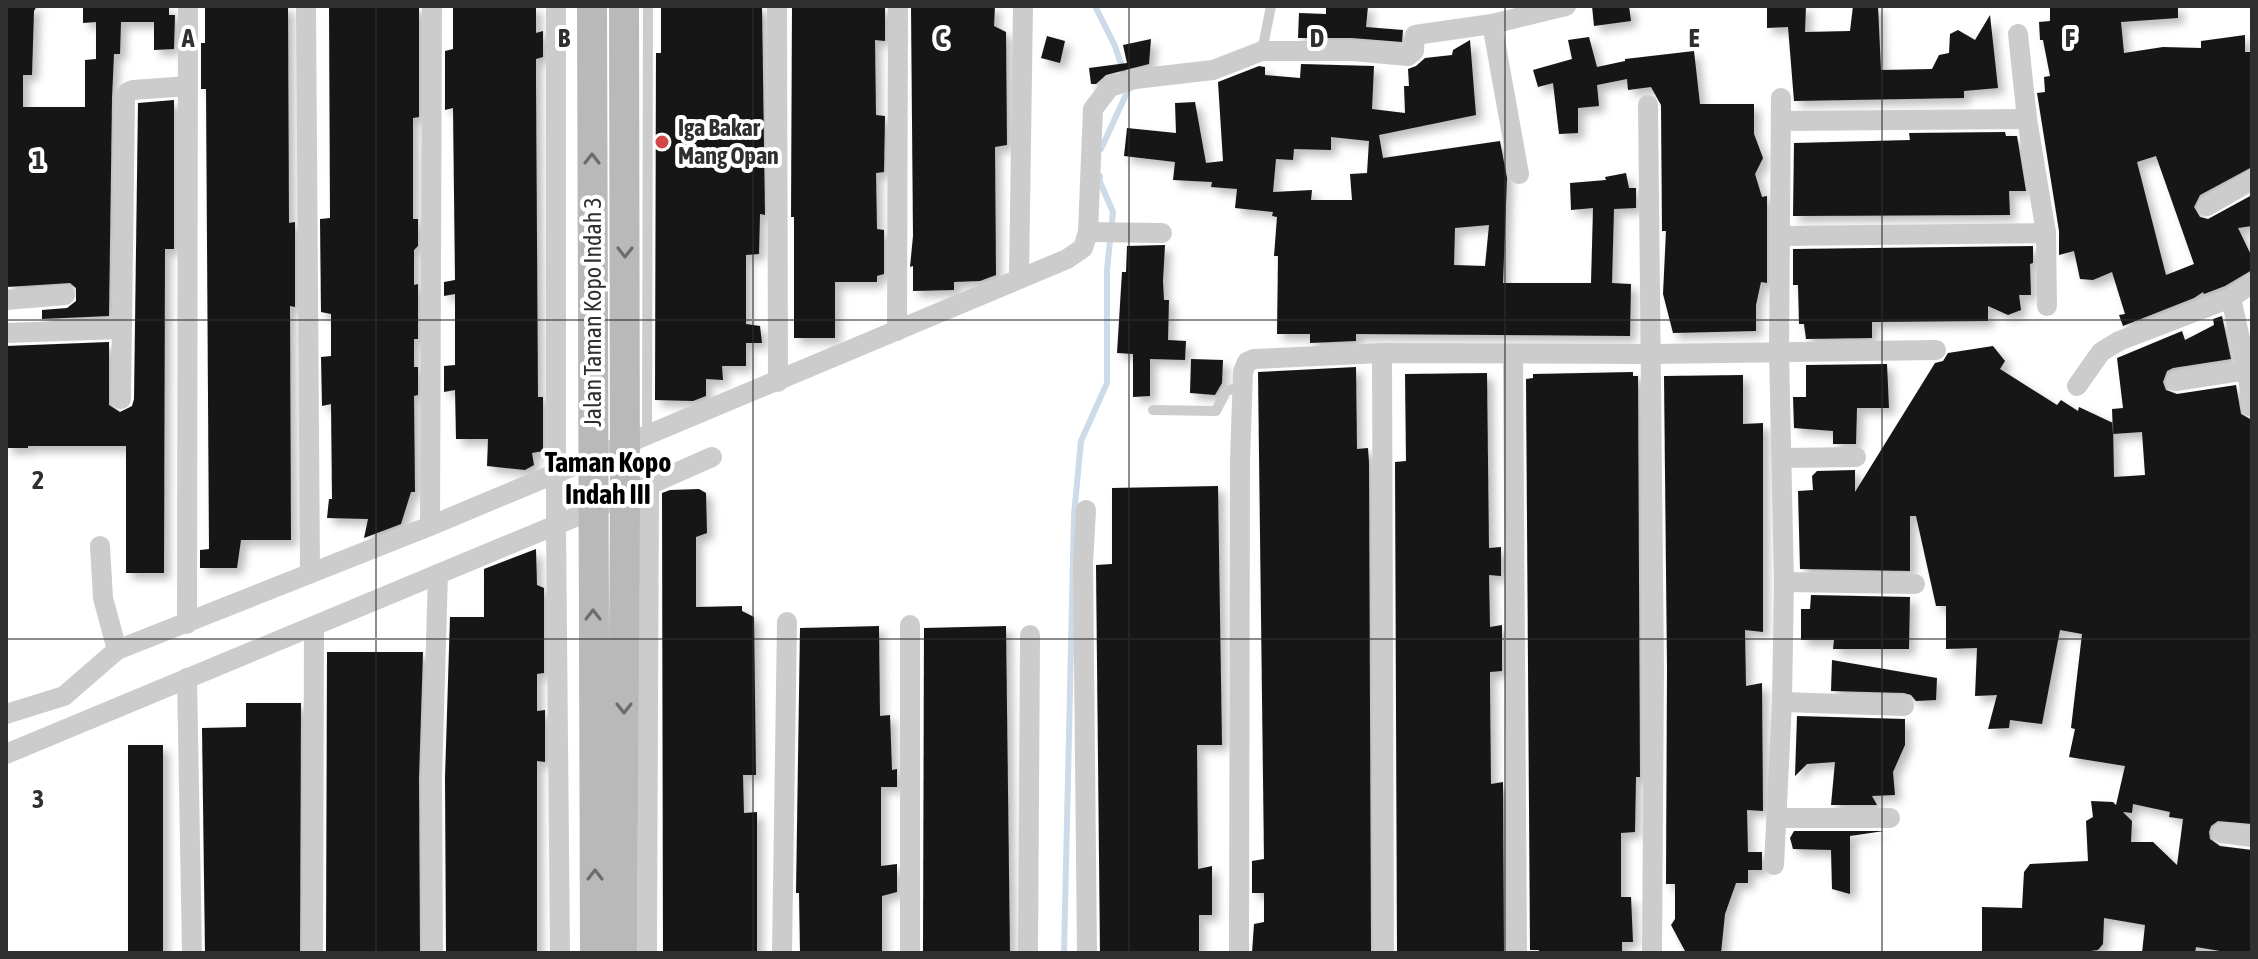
<svg xmlns="http://www.w3.org/2000/svg" width="2258" height="959" viewBox="0 0 2258 959" font-family="'Asap Condensed',sans-serif">
	<style>
		.lines { fill: none; stroke-linecap: round; stroke-linejoin: round }
		.stream { stroke: #cddbe8; stroke-width: 6 }
		.building { fill: #161616; fill-rule: evenodd; filter: url(#shadow) }
		.lane { stroke: #ccc; stroke-width: 10 }
		.street { stroke: #ccc; stroke-width: 20 }
		.secondary { stroke: #b9b9b9; stroke-width: 30 }
		.oneway { stroke: #6d6d6d }
		.grid { fill: none; stroke: #2f2f2f; stroke-width: 2; stroke-opacity: 0.55 }
		.poi-dot { fill: #d14946; stroke: #fff; stroke-width: 3 }
		.labels { text-anchor: middle; stroke-width: 8; stroke-linejoin: round; paint-order: stroke }
		.poi-label { font-size: 24px; font-weight: bold; fill: #2f2f2f; stroke: #fff; text-anchor: start }
		.street-label { font-size: 24px; fill: #2f2f2f; stroke: #fff }
		.quarter-label { font-size: 28px; font-weight: bold; fill: #000; stroke: #fff }
		.grid-label { font-size: 26px; text-anchor: middle; font-weight: bold; fill: #2f2f2f; stroke: #fff; stroke-width: 8; stroke-linejoin: round; paint-order: stroke }
	</style>
	<defs>
		<filter id="shadow"><feDropShadow dx="6" dy="6" stdDeviation="4" flood-color="#0004"/></filter>
	</defs>
	<rect width="100%" height="100%" fill="#fff"/>
	<g class="lines">
		<g class="stream">
			<path d="M1095,6L1115,46L1129,88L1101,149"/>
			<path d="M1064,953L1074,515L1081,441L1107,383V270L1113,212L1100,182V176"/>
		</g>
	</g>
	<g class="building">
		<path d="M6,6H37L34,11L32,75H23V107H85V60L96,59V22L83,23V6H169V15H175L174,49L154,50V22H121L120,54H114L112,98L109,316L42,319V310L67,308L76,301V288L70,283L7,287Z"/>
		<path d="M205,6H288L289,223L295,222V307L290,306L291,540H241L237,568H200V550L209,549L206,89H201V43H205Z"/>
		<path d="M329,6H419V117L413,118V219H418V246L414,250V285L418,284V339H414V367H418V395L414,396L415,492H411L401,524L364,538L368,519L327,518L329,499H332L331,404L322,406L321,357L331,356V314L321,312L320,219L330,218Z"/>
		<path d="M453,6H536V33L543,31V57L536,59V83L538,397H543V451L532,453L534,465L525,470L487,466L488,439H456L455,390L444,392V366L455,365V294L444,296V282L455,280L453,108L445,110V51L453,49Z"/>
		<path d="M661,6H762L765,215L760,214L759,254L746,255V324L760,326L762,343H746V366H722L723,380L706,379V396L693,401L655,400L656,53H661Z"/>
		<path d="M792,6H885V41L875,40L876,115L885,116L884,172L876,173L877,229L884,230V274L877,276V282H835V338H794V217H791Z"/>
		<path d="M911,6H995L994,26L1006,32L1007,145L995,147L996,275L980,281L954,282V290L913,291V266L910,267L913,236Z"/>
		<path d="M1326,6H1368L1366,27L1403,30L1402,42L1352,38H1298L1299,13L1326,14Z"/>
		<path d="M1592,6H1629L1631,21L1594,26Z"/>
		<path d="M1767,6H1806L1805,32L1850,31L1853,6H1878L1881,70L1932,69L1939,55L1949,53L1950,34L1958,30L1975,40L1990,15L1998,88L1964,91V98L1794,101L1788,27L1767,28Z"/>
		<path d="M2050,6H2178V18L2121,22L2124,53L2163,47L2201,48V41L2245,35V52H2252V167L2200,195L2194,207L2200,217L2208,219L2252,195V226L2238,228L2252,257V270L2225,286L2204,294L2203,292L2194,298L2123,326L2119,315L2125,314L2112,272L2093,280L2080,279L2074,251L2059,255V231L2037,93L2045,92L2044,77L2050,76L2043,40H2040L2039,22L2050,21ZM2156,156L2194,264L2166,275L2137,162Z"/>
		<path d="M1047,36L1065,41L1060,63L1041,58Z"/>
		<path d="M1589,37L1597,67L1625,61V59L1694,51L1700,104H1754V134L1763,158L1755,174L1762,197L1767,196V283L1761,282L1756,305V331L1673,333L1663,294L1666,231H1662L1661,105L1651,87L1628,90L1627,79L1597,85L1599,106L1578,108V133L1559,134L1553,83L1538,87L1533,70L1572,59L1568,40Z"/>
		<path d="M1151,39L1149,64L1106,75L1096,84H1091L1089,68L1127,63L1123,45Z"/>
		<path d="M1470,40L1476,115L1379,135L1383,158L1500,141L1507,178L1503,283H1591L1593,208L1571,210L1570,183L1606,180L1605,177L1626,173L1629,188H1636V208L1614,209L1612,283L1631,284L1630,336L1356,334V341L1310,343V334H1277L1278,256H1274L1277,217L1272,216L1273,212L1235,208L1237,189L1211,187L1212,182L1173,180L1175,162L1124,156L1127,128L1176,133L1175,103L1195,102L1206,163L1223,161L1218,82L1259,66L1265,67V75L1300,78L1301,64L1374,66L1372,109L1405,113L1404,86H1409L1408,69L1416,66L1425,58L1452,55L1453,50ZM1331,137L1369,141L1367,173L1350,174L1352,200H1311L1312,190L1273,192L1276,159L1293,160L1294,149L1331,150ZM1489,225L1485,266L1454,265L1455,228Z"/>
		<path d="M174,100V249H165L164,573H126V446H28V448H6V346L109,342V405L120,412L132,406L134,399L138,103Z"/>
		<path d="M2005,132L2006,136H2017L2026,191H2009L2010,215L1793,216L1794,143L1910,140L1909,133Z"/>
		<path d="M1165,245L1163,281L1164,300H1169L1168,340L1186,341L1185,360L1150,359V396L1133,397V354L1117,353L1122,272H1126L1127,246Z"/>
		<path d="M2033,246V263L2030,264L2031,295H2019L2021,310L2008,315L1988,306V321L1872,322V338L1806,339L1804,324H1799L1798,285H1793V249Z"/>
		<path d="M2222,316L2231,359L2173,368L2167,371L2163,382L2166,390L2177,394L2236,385L2241,414L2252,420V824L2218,821L2211,826L2209,832L2210,839L2220,846L2252,850V953H2232L2196,947L2195,953H2142L2145,925L2104,918L2103,944L2098,950L2077,953H1982V907L2022,908L2024,872L2030,864L2088,861L2086,821L2093,817L2091,801L2113,802L2116,805L2125,766L2069,757L2075,729L2071,728L2082,634L2060,630L2042,724L2010,720L2009,728L1988,729L1997,695L1975,696L1977,648L1946,649V606H1936L1916,516H1910V571L1800,569L1798,491L1813,490L1812,476L1817,471L1855,470V492L1935,363L1943,361L1948,353L1993,346L2005,361L2000,369L2057,405L2061,400L2078,411L2079,407L2113,423L2114,477L2145,475L2142,432L2113,434L2112,409L2123,408L2117,358L2182,331L2185,340L2214,325L2213,319ZM2133,804L2170,812L2169,817L2183,819L2177,865L2153,842H2131L2132,821L2123,812L2132,813Z"/>
		<path d="M1191,359L1223,360L1222,383L1215,395L1190,393Z"/>
		<path d="M1887,364L1889,408H1857L1856,444H1833V431L1794,428L1793,397H1806V365Z"/>
		<path d="M1356,367L1357,449L1368,448L1369,463L1371,953H1252L1254,924L1264,922V893H1252V861L1264,859L1258,372Z"/>
		<path d="M1633,372V376H1638L1640,777H1636L1635,832L1621,833V897H1631L1633,942H1622V953H1539V950H1530L1526,379L1533,378V374Z"/>
		<path d="M1487,373L1489,548L1501,547V576L1489,575L1490,627L1502,625V671L1490,672V686L1491,784L1503,782L1504,952L1397,953L1395,462L1406,461L1405,374Z"/>
		<path d="M1743,375V424L1763,423V632L1745,630L1746,686L1762,683L1763,811L1747,810L1748,852H1762V870H1748V883H1736L1725,914L1721,953H1686L1671,925L1675,919V884H1666L1667,667L1664,376Z"/>
		<path d="M1218,486L1222,745H1197L1198,869L1212,866V915H1199V953H1100L1096,565L1112,564V488Z"/>
		<path d="M699,489L706,493L707,533L696,537V607L742,606V611L754,617L756,775H743L744,813L757,812V953H663L662,493L670,490Z"/>
		<path d="M536,549L537,585L544,588V673L537,674V711L545,710V762L537,761V953H446L445,778L450,617H484V569Z"/>
		<path d="M1811,595L1910,597L1909,649H1833L1834,640H1801V609H1810Z"/>
		<path d="M879,626L880,716L890,715L892,770L897,769V787H881V866L897,864V892L882,896V953H800L799,893H796L800,628Z"/>
		<path d="M1006,626L1010,953L923,952L924,628Z"/>
		<path d="M327,652H423L419,778L420,953H326Z"/>
		<path d="M1832,660L1937,678L1936,700L1916,701L1911,695L1904,693L1831,691Z"/>
		<path d="M246,703H301L300,953H205L202,728L246,727Z"/>
		<path d="M1797,716L1905,719V745L1893,772L1895,795L1872,796L1877,805H1831L1835,762L1807,764L1795,776Z"/>
		<rect x="128" y="745" width="35" height="208"/>
		<path d="M1794,831H1884L1850,836V894L1832,889L1831,850L1793,849L1790,838Z"/>
	</g>
	<g class="lines">
		<g class="lane">
			<path d="M1262,51L1271,6"/>
			<path d="M1153,410L1216,411L1226,391L1243,386"/>
			<path d="M647,435L648,6"/>
		</g>
		<g class="street">
			<path d="M306,6L310,573"/>
			<path d="M556,6V526L560,953"/>
			<path d="M777,6L778,382"/>
			<path d="M1492,24L1519,174"/>
			<path d="M2018,34L2027,119L2046,233L2047,306"/>
			<path d="M1648,105L1654,667L1652,953"/>
			<path d="M1781,121L2027,119"/>
			<path d="M2207,206L2252,180"/>
			<path d="M1088,232L1162,233"/>
			<path d="M1780,236L2046,233"/>
			<path d="M1019,279L1023,6"/>
			<path d="M2231,298L2247,370L2252,407"/>
			<path d="M6,300L65,295"/>
			<path d="M897,331L898,6"/>
			<path d="M6,333L121,329"/>
			<path d="M1382,353L1384,953"/>
			<path d="M1513,354L1517,953"/>
			<path d="M2176,381L2247,370"/>
			<path d="M2077,386L2101,352L2119,341L2231,298L2252,283"/>
			<path d="M121,399L125,98L128,92L133,90L188,86"/>
			<path d="M1783,458L1856,457"/>
			<path d="M1086,510L1083,563L1087,953"/>
			<path d="M430,526L432,6"/>
			<path d="M100,546L103,598L117,650"/>
			<path d="M1784,582L1915,584"/>
			<path d="M187,624L188,6"/>
			<path d="M910,625V953"/>
			<path d="M187,678L192,953"/>
			<path d="M1782,702L1904,706"/>
			<path d="M6,714L64,696L117,650L430,526L1067,259L1083,248L1088,232L1093,109L1110,87L1135,79L1213,70L1262,51H1352L1408,56L1414,51L1415,35L1492,24L1566,6"/>
			<path d="M6,754L592,510L712,457"/>
			<path d="M1777,818H1890"/>
			<path d="M2222,833L2252,837"/>
			<path d="M1774,865L1782,702L1784,582L1779,351L1781,98"/>
			<path d="M313,953L314,627"/>
			<path d="M433,953L432,778L438,574"/>
			<path d="M647,953L649,485"/>
			<path d="M782,953L787,622"/>
			<path d="M1028,953L1030,635"/>
			<path d="M1239,953L1240,460L1243,372L1247,362L1254,359L1382,353L1651,354L1936,350"/>
		</g>
		<g class="secondary">
			<path d="M592,6L595,953"/>
			<path d="M622,953L625,495L624,6"/>
		</g>
	</g>
	<defs><path id="oneway-chevron" d="M-2-3.5L2.5 0L-2 3.5" fill="none" stroke-width="1.6" stroke-linecap="round" stroke-linejoin="round" transform="scale(2)"/></defs>
	<g class="oneway">
		<use href="#oneway-chevron" transform="translate(592 159) rotate(-90)"/>
		<use href="#oneway-chevron" transform="translate(625 252) rotate(90)"/>
		<use href="#oneway-chevron" transform="translate(593 615) rotate(-90)"/>
		<use href="#oneway-chevron" transform="translate(624 708) rotate(90)"/>
		<use href="#oneway-chevron" transform="translate(595 875) rotate(-90)"/>
	</g>
	<path class="grid" d="M376,6V953M753,6V953M1129,6V953M1505,6V953M1882,6V953M6,320H2252M6,639H2252"/>
	<circle class="poi-dot" cx="662" cy="142" r="8"/>
	<g class="labels">
		<g class="poi-label">
			<text x="678" y="136">Iga Bakar<tspan x="678" dy="28">Mang Opan</tspan></text>
		</g>
		<g class="street-label">
			<text transform="translate(593 312) rotate(-90)" y="8">Jalan Taman Kopo Indah 3</text>
		</g>
		<g class="quarter-label">
			<text x="608" y="472">Taman Kopo<tspan x="608" dy="32">Indah III</tspan></text>
		</g>
	</g>
	<g class="grid-label">
		<text x="188" y="47">A</text>
		<text x="564" y="47">B</text>
		<text x="941" y="47">C</text>
		<text x="1317" y="47">D</text>
		<text x="1694" y="47">E</text>
		<text x="2070" y="47">F</text>
		<text x="38" y="169">1</text>
		<text x="38" y="489">2</text>
		<text x="38" y="808">3</text>
	</g>
	<rect width="2258" height="959" fill="none" stroke="#2f2f2f" stroke-width="16"/>
</svg>
